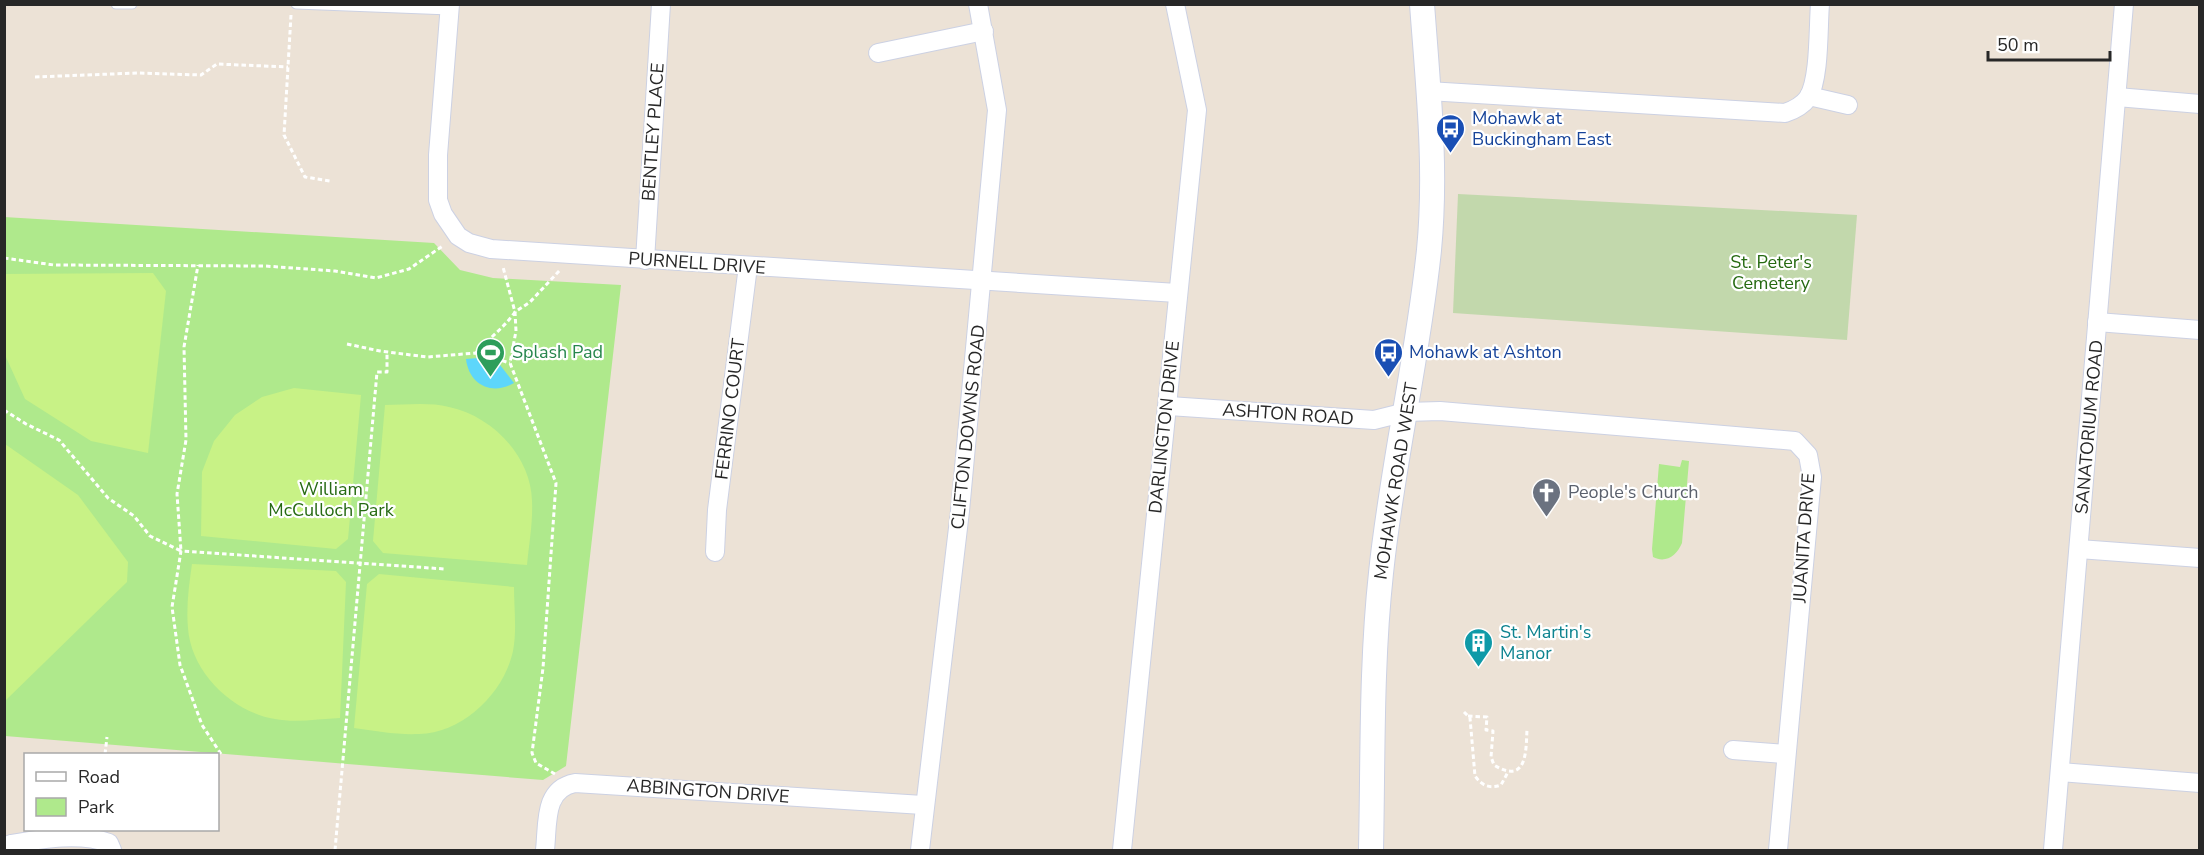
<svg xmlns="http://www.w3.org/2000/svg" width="2204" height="855" viewBox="0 0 2204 855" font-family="'Nunito Sans',sans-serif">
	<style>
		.green { fill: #afe98c }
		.cemetery { fill: #c2d8ac }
		.pitch { fill: #c8f286 }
		.water { fill: #5dd6fb }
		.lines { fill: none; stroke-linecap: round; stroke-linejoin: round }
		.lane-casing { stroke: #ccd1e3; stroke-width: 11 }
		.street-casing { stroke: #ccd1e3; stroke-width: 20 }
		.secondary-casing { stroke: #ccd1e3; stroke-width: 26 }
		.path { stroke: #fff; stroke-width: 3; stroke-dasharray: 4.5 3; stroke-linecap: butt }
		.lane { stroke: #fff; stroke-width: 9 }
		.street { stroke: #fff; stroke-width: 18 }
		.secondary { stroke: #fff; stroke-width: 24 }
		.labels { text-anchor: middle; stroke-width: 4.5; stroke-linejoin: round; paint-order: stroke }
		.transit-label { font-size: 18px; fill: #164399; stroke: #fff; text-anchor: start }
		.street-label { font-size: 18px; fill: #272727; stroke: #fff }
		.park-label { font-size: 18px; fill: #266a12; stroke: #fff }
		.leisure-label { font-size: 18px; fill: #27864d; stroke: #fff; text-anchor: start }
		.worship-label { font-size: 18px; fill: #5b616d; stroke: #fff; text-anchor: start }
		.culture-label { font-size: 18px; fill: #0d838f; stroke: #fff; text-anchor: start }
	</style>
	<rect width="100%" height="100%" fill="#ece2d6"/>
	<g class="green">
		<path d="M4,217L434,243L460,270L493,278L621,285L566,766L543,780L5,736Z"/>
		<path d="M1682,460L1689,461L1682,543C1677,555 1666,564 1653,557L1652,549L1659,464L1680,467Z"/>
	</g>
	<path class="cemetery" d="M1458,194L1857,215L1847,340L1453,313Z"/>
	<g class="pitch">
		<path d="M153,273L166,291L148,453L91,441L25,399L5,355L4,274Z"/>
		<path d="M294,388L361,395L348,539L336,549L201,536L202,472L214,441L235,415L262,397Z"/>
		<path d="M385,405C405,405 429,402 449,407C492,416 531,456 532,501C533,522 529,544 527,565L383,553L373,541Z"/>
		<path d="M5,444L78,495L128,562L127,582L5,701Z"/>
		<path d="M192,564L336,571L346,582L340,718C319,719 295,723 275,719C232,712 191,672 188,628C186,607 189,585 192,564Z"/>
		<path d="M379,574L514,587C514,607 517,631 513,651C504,693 463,733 419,734C397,735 375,731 354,728L367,584Z"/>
	</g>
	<path class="water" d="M478,358L500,365L514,383C492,396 469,385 466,359Z"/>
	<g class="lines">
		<defs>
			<g id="lane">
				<path d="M116,4H132"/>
				<path d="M296,4L450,10"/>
			</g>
			<g id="street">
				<path d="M450,4L438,155V200L443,214L458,236L469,243L491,249L1177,293"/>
				<path d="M878,53L984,31"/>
				<path d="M1428,91L1785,113C1794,110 1802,106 1808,98C1820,79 1818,27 1820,4"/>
				<path d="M1809,96L1848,105"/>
				<path d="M2117,97L2200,104"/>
				<path d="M645,260L661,4"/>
				<path d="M2097,322L2200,330"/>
				<path d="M1169,406L1374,420L1406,412L1440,411L1795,441L1808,455L1812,477L1778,850"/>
				<path d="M2079,549L2200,558"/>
				<path d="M715,552L717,510L748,266"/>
				<path d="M1733,750L1785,754"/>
				<path d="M2060,772L2200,783"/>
				<path d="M11,844C41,839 80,832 109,843L112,850"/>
				<path d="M545,850C548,824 543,789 575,783L923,805"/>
				<path d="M920,850L960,511L997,110L978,4"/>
				<path d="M1122,850L1197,110L1175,4"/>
				<path d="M2053,850L2124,4"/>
			</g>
			<path id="secondary" d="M1371,850C1373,758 1371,665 1381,573C1392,465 1418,358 1429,250C1437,168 1428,86 1422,4"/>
		</defs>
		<use href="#lane" class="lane-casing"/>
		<use href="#street" class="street-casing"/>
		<use href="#secondary" class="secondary-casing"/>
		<g class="path">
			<path d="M291,15L284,135L305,177L330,181"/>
			<path d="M35,77L137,73L201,75L217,64L288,67"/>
			<path d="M4,258L54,265L265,266L335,271L376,278L409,269L444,245"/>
			<path d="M347,344L380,351L427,357L476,353L510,363"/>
			<path d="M476,353C489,338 504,328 515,312L503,267"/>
			<path d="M4,410L26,424L59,440L108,498L134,516L150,536L181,551L177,494L186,440L184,347L198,265"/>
			<path d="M1464,712L1470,718L1475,776C1482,786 1490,789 1501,785L1508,772"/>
			<path d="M1468,716L1487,717L1486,730L1493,731L1491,757L1494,765C1527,785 1526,752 1527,729"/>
			<path d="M105,754L107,737"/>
			<path d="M221,754L202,725L180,665L172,607L181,551L445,569"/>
			<path d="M555,774L536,763L532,753L543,668L556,483L510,363L516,331L515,312L530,302L561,269"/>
			<path d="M335,850L377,372H387V352"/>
		</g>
		<use href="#lane" class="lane"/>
		<use href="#street" class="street"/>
		<use href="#secondary" class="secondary"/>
	</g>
	<defs>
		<symbol id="bus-pin" viewBox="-11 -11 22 30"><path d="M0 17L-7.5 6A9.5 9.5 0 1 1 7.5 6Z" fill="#1a4fb4" stroke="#fff"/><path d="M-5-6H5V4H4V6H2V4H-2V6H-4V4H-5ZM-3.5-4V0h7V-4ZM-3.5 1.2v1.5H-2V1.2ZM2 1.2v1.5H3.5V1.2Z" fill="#fff"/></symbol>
		<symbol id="stadium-pin" viewBox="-11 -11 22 30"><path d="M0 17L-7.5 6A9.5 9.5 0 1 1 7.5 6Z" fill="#2e9e5b" stroke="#fff"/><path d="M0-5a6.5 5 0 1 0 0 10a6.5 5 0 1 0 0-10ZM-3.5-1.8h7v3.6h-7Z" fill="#fff"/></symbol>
		<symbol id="church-pin" viewBox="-11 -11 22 30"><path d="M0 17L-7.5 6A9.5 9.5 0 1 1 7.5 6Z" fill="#6b7280" stroke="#fff"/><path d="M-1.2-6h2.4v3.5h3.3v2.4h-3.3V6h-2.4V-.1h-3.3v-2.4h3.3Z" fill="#fff"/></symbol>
		<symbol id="building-pin" viewBox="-11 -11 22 30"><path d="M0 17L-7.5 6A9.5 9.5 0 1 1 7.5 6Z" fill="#0f9aa8" stroke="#fff"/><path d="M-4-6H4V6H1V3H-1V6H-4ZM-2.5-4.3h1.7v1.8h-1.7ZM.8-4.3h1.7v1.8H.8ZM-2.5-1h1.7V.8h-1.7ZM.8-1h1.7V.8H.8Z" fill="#fff"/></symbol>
	</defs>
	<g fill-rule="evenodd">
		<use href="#bus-pin" x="1434" y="112" width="33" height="45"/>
		<use href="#stadium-pin" x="474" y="336" width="33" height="45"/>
		<use href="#bus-pin" x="1372" y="336" width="33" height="45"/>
		<use href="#church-pin" x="1530" y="476" width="33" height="45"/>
		<use href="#building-pin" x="1462" y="626" width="33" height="45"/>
	</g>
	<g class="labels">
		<g class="transit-label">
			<text x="1472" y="124">Mohawk at<tspan x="1472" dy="21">Buckingham East</tspan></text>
			<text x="1409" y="358">Mohawk at Ashton</text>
		</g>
		<g class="street-label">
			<text transform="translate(653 132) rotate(-86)" y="6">BENTLEY PLACE</text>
			<text transform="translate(697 263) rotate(4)" y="6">PURNELL DRIVE</text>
			<text transform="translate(730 409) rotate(-83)" y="6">FERRINO COURT</text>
			<text transform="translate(1288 414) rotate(4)" y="6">ASHTON ROAD</text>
			<text transform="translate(968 427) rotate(-84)" y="6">CLIFTON DOWNS ROAD</text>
			<text transform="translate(1164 427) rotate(-84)" y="6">DARLINGTON DRIVE</text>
			<text transform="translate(2089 427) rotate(-85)" y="6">SANATORIUM ROAD</text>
			<text transform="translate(1396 481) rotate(-81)" y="6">MOHAWK ROAD WEST</text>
			<text transform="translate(1804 538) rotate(-86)" y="6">JUANITA DRIVE</text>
			<text transform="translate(708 791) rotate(4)" y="6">ABBINGTON DRIVE</text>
		</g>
		<g class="park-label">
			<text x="1771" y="268">St. Peter's<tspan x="1771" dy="21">Cemetery</tspan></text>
			<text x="331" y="495">William<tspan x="331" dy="21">McCulloch Park</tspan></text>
		</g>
		<g class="leisure-label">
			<text x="512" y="358">Splash Pad</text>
		</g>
		<g class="worship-label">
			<text x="1568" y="498">People's Church</text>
		</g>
		<g class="culture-label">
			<text x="1500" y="638">St. Martin's<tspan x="1500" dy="21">Manor</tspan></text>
		</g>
	</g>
	<rect width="2204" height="855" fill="none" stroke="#272727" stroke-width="12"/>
	<rect x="24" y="753" width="195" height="78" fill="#ffffff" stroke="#a9a9a9" stroke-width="1.5"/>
	<rect x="36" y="772" width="30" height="9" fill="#ffffff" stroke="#a9a9a9" stroke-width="1.5"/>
	<text x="78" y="783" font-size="18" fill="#272727">Road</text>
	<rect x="36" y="798" width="30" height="18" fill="#afe98c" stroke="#a9a9a9" stroke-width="1.5"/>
	<text x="78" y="813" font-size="18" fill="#272727">Park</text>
	<path d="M1988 51v9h122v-9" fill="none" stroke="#272727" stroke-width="3"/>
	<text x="1997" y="51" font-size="18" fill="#272727" stroke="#ffffff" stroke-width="4.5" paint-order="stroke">50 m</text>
</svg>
